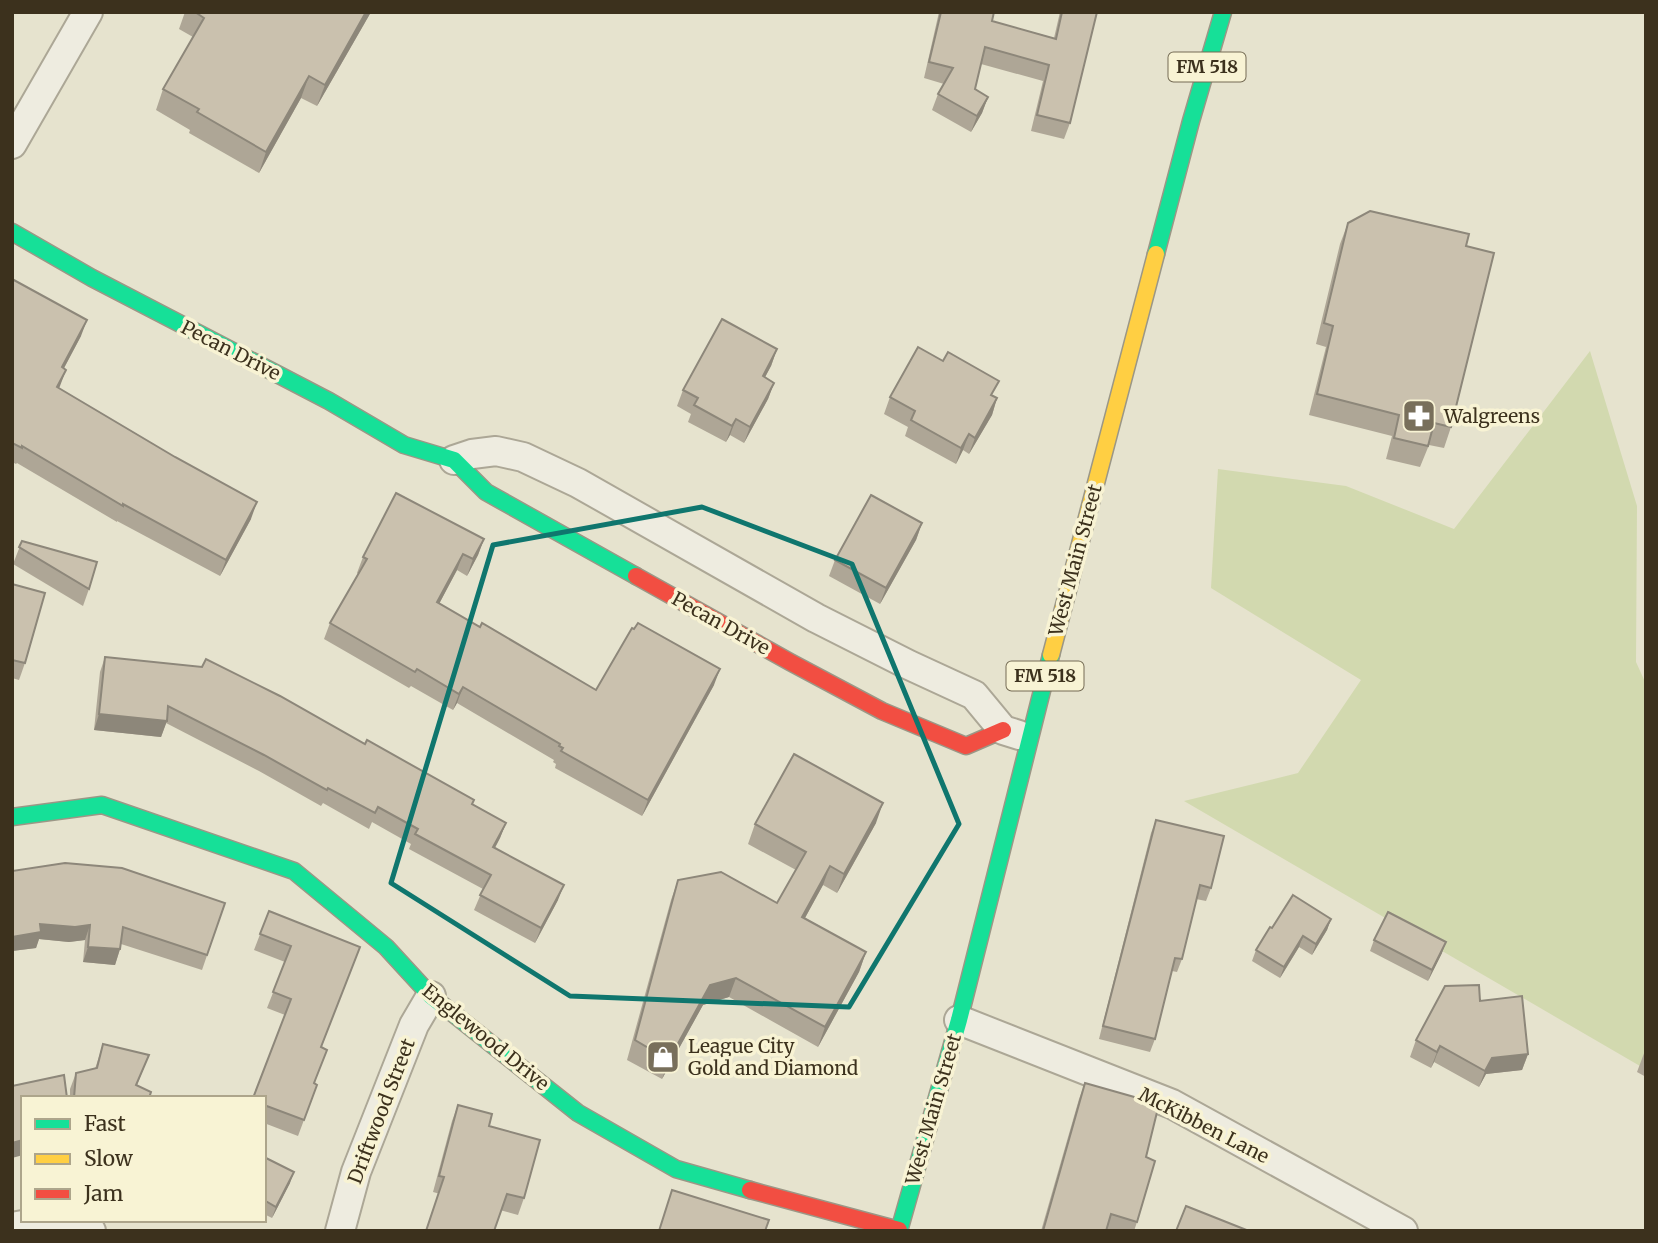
<svg xmlns="http://www.w3.org/2000/svg" width="1658" height="1243" viewBox="0 0 1658 1243" font-family="Merriweather,serif">
	<style>
		.green { fill: #d2d9af }
		.lines { fill: none; stroke-linecap: round; stroke-linejoin: round }
		.street-casing { stroke: #aca796; stroke-width: 32 }
		.fast-casing { stroke: #9b9786; stroke-width: 19 }
		.slow-casing { stroke: #9b9786; stroke-width: 19 }
		.jam-casing { stroke: #9b9786; stroke-width: 19 }
		.street { stroke: #eeece0; stroke-width: 28 }
		.fast { stroke: #16e098; stroke-width: 16 }
		.slow { stroke: #ffcf43; stroke-width: 16 }
		.jam { stroke: #f24e42; stroke-width: 16 }
		.wall { fill: #aea696 }
		.shaded-wall { fill: #8d877a }
		.building { fill: #cac1ae; stroke: #8d877a; stroke-width: 2 }
		.marked { fill: none; stroke: #0f766e; stroke-width: 5; stroke-linejoin: round }
		.labels { text-anchor: middle; stroke-width: 7; stroke-linejoin: round; paint-order: stroke }
		.shield { fill: #f8f3d4; stroke: #746b54; stroke-width: 2 }
		.shield-label { font-size: 18px; font-weight: bold; fill: #3c311d }
		.street-label { font-size: 19px; fill: #3c311d; stroke: #f8f3d4 }
		.poi-label { font-size: 19px; fill: #3c311d; stroke: #f8f3d4; text-anchor: start }
	</style>
	<rect width="100%" height="100%" fill="#e6e3ce"/>
	<path class="green" d="M1590,351L1637,506L1636,662L1646,684V1050L1640,1066L1184,801L1298,773L1361,680L1211,588L1218,469L1346,486L1454,529Z"/>
	<g class="lines">
		<defs>
			<g id="street">
				<path d="M12,144L88,12"/>
				<path d="M454,460L472,454L496,451L523,457L578,483L816,618L909,665L974,695L1003,730L1019,735"/>
				<path d="M959,1020L1172,1104L1403,1231"/>
				<path d="M51,1220L91,1231"/>
				<path d="M12,1227L50,1220"/>
				<path d="M340,1231L356,1172L414,1025L431,996"/>
			</g>
			<g id="fast">
				<path d="M12,232L92,278L329,401L404,445L454,460L486,492L636,576"/>
				<path d="M1156,254L1191,121L1223,12"/>
				<path d="M12,817L102,805L294,871L386,947L431,996L578,1113L676,1169L750,1190"/>
				<path d="M899,1231L959,1020L1051,655"/>
			</g>
			<path id="slow" d="M1051,655L1156,254"/>
			<g id="jam">
				<path d="M636,576L790,662L882,711L966,746L1003,730"/>
				<path d="M750,1190L899,1230"/>
			</g>
		</defs>
		<use href="#street" class="street-casing"/>
		<use href="#fast" class="fast-casing"/>
		<use href="#slow" class="slow-casing"/>
		<use href="#jam" class="jam-casing"/>
		<use href="#street" class="street"/>
		<use href="#fast" class="fast"/>
		<use href="#slow" class="slow"/>
		<use href="#jam" class="jam"/>
	</g>
	<g class="wall">
		<path d="M185,12H371L317,106L301,98L259,173L189,133L190,130L156,110L163,89L193,37L179,29Z"/>
		<path d="M939,12H994L992,21L1054,38L1060,12H1097L1070,123L1064,139L1031,131L1043,81L981,64L975,89L988,97L982,113L971,132L932,110L938,94L944,84L924,78Z"/>
		<path d="M1348,223L1466,246L1451,427L1444,448L1429,445L1420,467L1386,459L1392,436L1309,415L1326,347L1316,344L1340,244Z"/>
		<path d="M12,279L81,336L64,368L59,388L251,519L220,576L117,521V522L17,463L16,464L12,462Z"/>
		<path d="M777,349L771,366L765,377L774,383L768,399L744,443L730,435L726,442L688,422L691,414L677,406L683,390Z"/>
		<path d="M993,396L997,398L992,415L969,454L963,450L956,464L905,436L908,427L884,414L890,397Z"/>
		<path d="M922,523L916,540L880,604L829,576L835,560Z"/>
		<path d="M484,539L478,555L467,576L457,570L439,604L596,690L714,685L642,816L555,768L556,764L553,762L554,760L457,703L453,710L411,686L409,688L324,639L330,623L358,574L357,573L363,557Z"/>
		<path d="M22,541L89,589L83,606L13,564Z"/>
		<path d="M12,584L25,663L19,680L12,678Z"/>
		<path d="M105,657L473,804L506,823L500,838L495,848L558,900L535,943L474,910L483,889L409,849L411,844L372,822L369,829L323,803L321,806L259,771L166,723L161,737L94,730L100,672Z"/>
		<path d="M1156,820L1211,888L1206,901L1196,899L1182,959L1177,972L1172,971L1155,1039L1150,1052L1099,1039L1151,833Z"/>
		<path d="M876,823L837,893L823,885L805,918L866,952L859,972L818,1047L729,997L703,1005L662,1079L627,1060L671,900L678,880L777,903L796,870L748,844L755,824Z"/>
		<path d="M12,871L225,903L202,970L121,944L120,949L115,965L83,962L85,940L69,942L39,939L36,948L12,951Z"/>
		<path d="M269,911L360,947L321,1048L315,1083L317,1085L298,1136L264,1123V1098L285,1015L267,1008L285,962L254,950Z"/>
		<path d="M1331,919L1327,930L1312,955L1299,947L1280,978L1252,961L1256,950L1272,928Z"/>
		<path d="M1374,940L1442,953L1428,981L1370,951Z"/>
		<path d="M1480,1001L1528,1054L1522,1070L1486,1074L1479,1087L1434,1062L1431,1068L1410,1057L1416,1040Z"/>
		<path d="M103,1044L149,1055L137,1085L149,1098H70V1089L76,1073L95,1069Z"/>
		<path d="M1646,1048V1077L1637,1072Z"/>
		<path d="M1085,1083L1146,1157L1137,1222L1134,1231H1041L1079,1099Z"/>
		<path d="M458,1105L489,1126L524,1198L518,1215L433,1192L452,1121Z"/>
		<path d="M264,1157L290,1183L272,1218L264,1214Z"/>
	</g>
	<g class="shaded-wall">
		<path d="M366,12H371L317,106L325,85Z"/>
		<path d="M309,76L301,98L259,173L266,152Z"/>
		<path d="M988,97L982,113L971,132L977,116Z"/>
		<path d="M87,320L81,336L56,383L62,367Z"/>
		<path d="M777,349L771,366L757,392L763,376Z"/>
		<path d="M66,370L60,386L51,403L57,387Z"/>
		<path d="M774,383L768,399L744,443L750,427Z"/>
		<path d="M997,398L992,415L969,454L975,438Z"/>
		<path d="M736,419L730,435L726,442L732,426Z"/>
		<path d="M969,434L963,450L956,464L961,448Z"/>
		<path d="M257,502L251,519L220,576L226,560Z"/>
		<path d="M922,523L916,540L880,604L886,588Z"/>
		<path d="M484,539L478,555L467,576L473,559Z"/>
		<path d="M463,554L457,570L431,619L437,602Z"/>
		<path d="M720,669L714,685L642,816L648,800Z"/>
		<path d="M463,687L457,703L453,710L459,694Z"/>
		<path d="M99,714L167,721L161,737L94,730Z"/>
		<path d="M883,803L876,823L837,893L844,874Z"/>
		<path d="M506,823L500,838L487,862L493,847Z"/>
		<path d="M830,866L823,885L795,936L802,917Z"/>
		<path d="M564,885L558,900L535,943L541,928Z"/>
		<path d="M1331,919L1327,930L1312,955L1316,944Z"/>
		<path d="M40,924L90,925L85,940L69,942L39,939L36,948L12,951V937Z"/>
		<path d="M1303,936L1299,947L1280,978L1284,967Z"/>
		<path d="M1446,942L1442,953L1428,981L1432,970Z"/>
		<path d="M88,947L120,949L115,965L83,962Z"/>
		<path d="M866,952L859,972L818,1047L825,1027Z"/>
		<path d="M736,978L729,997L703,1005L662,1079L669,1060L710,985Z"/>
		<path d="M1440,1046L1434,1062L1431,1068L1437,1052Z"/>
		<path d="M1528,1054L1522,1070L1486,1074L1479,1087L1485,1071L1492,1058Z"/>
		<path d="M23,1140V1155L12,1158V1143Z"/>
		<path d="M294,1172L290,1183L272,1218L276,1207Z"/>
	</g>
	<g class="building">
		<path d="M195,12H366L325,85L309,76L266,152L197,112L199,109L163,89L204,18Z"/>
		<path d="M941,12H994L992,21L1056,39L1062,12H1097L1070,123L1037,115L1049,65L985,47L975,89L988,97L977,116L938,94L953,68L929,62Z"/>
		<path d="M1370,211L1469,234L1466,246L1494,253L1451,427L1434,423L1428,446L1394,438L1399,415L1317,394L1333,326L1324,323L1348,223Z"/>
		<path d="M12,279L87,320L62,367L66,370L57,387L175,457L257,502L226,560L123,504V506L22,446V448L12,443Z"/>
		<path d="M722,319L777,349L763,376L774,383L750,427L736,419L732,426L694,405L698,398L683,390Z"/>
		<path d="M918,347L943,361L948,352L999,381L991,395L997,398L975,438L969,434L961,448L911,420L915,411L890,397Z"/>
		<path d="M396,493L484,539L473,559L463,554L437,602L480,627L482,623L596,690L632,628L634,629L638,623L720,669L648,800L561,751L563,748L559,746L560,744L463,687L459,694L417,669L415,672L330,623L367,559L363,557Z"/>
		<path d="M871,495L922,523L886,588L835,560Z"/>
		<path d="M22,541L97,562L89,589L19,547Z"/>
		<path d="M12,584L45,593L25,663L12,660Z"/>
		<path d="M105,657L202,667L206,659L280,696L365,744L367,740L474,800L472,804L506,823L493,847L564,885L541,928L480,895L491,875L415,834L418,829L378,807L375,813L328,788L327,790L264,755L168,706L167,721L99,714Z"/>
		<path d="M794,754L883,803L844,874L830,866L802,917L866,952L825,1027L736,978L710,985L669,1060L635,1040L678,880L721,872L777,903L806,852L755,824Z"/>
		<path d="M1156,820L1224,836L1211,888L1200,885L1182,959L1175,958L1155,1039L1103,1026Z"/>
		<path d="M65,863L122,868L225,903L207,955L123,927L120,949L88,947L90,925L75,927L40,924L41,932L12,937V871Z"/>
		<path d="M1293,895L1331,919L1316,944L1303,936L1284,967L1256,950L1270,927L1272,928Z"/>
		<path d="M269,911L360,947L321,1047L327,1050L314,1083L317,1085L304,1120L264,1105V1098H253L291,999L273,992L291,946L260,934Z"/>
		<path d="M1388,912L1446,942L1432,970L1374,940Z"/>
		<path d="M1479,985L1480,1001L1522,996L1528,1054L1492,1058L1485,1071L1440,1046L1437,1052L1416,1040L1445,986Z"/>
		<path d="M103,1044L149,1055L136,1085L151,1092L149,1098H74L76,1073L97,1068Z"/>
		<path d="M64,1075L67,1098H23V1140L12,1143V1086Z"/>
		<path d="M1085,1083L1159,1104L1146,1157L1155,1161L1137,1222L1111,1214L1106,1231H1043Z"/>
		<path d="M458,1105L492,1114L489,1126L540,1140L524,1198L507,1194L494,1231H426L444,1177L439,1176Z"/>
		<path d="M264,1157L294,1172L276,1207L264,1200Z"/>
		<path d="M672,1190L769,1220L765,1231H659Z"/>
		<path d="M1186,1206L1249,1231H1176Z"/>
	</g>
	<path class="marked" d="M702,507L852,564L959,824L849,1007L570,996L391,883L493,545Z"/>
	<defs>
		<symbol id="pharmacy-square" viewBox="-11 -11 22 22"><rect x="-9" y="-9" width="18" height="18" rx="4" fill="#786f5b" stroke="#f8f3d4"/><path d="M-2-6h4v4h4v4h-4v4h-4v-4h-4v-4h4Z" fill="#fff"/></symbol>
		<symbol id="shop-square" viewBox="-11 -11 22 22"><rect x="-9" y="-9" width="18" height="18" rx="4" fill="#786f5b" stroke="#f8f3d4"/><path d="M-5-2.5h2.3a2.7 3.5 0 0 1 5.4 0H5L5.5 6h-11ZM-1.5-2.5h3a1.5 2.3 0 0 0-3 0Z" fill="#fff"/></symbol>
	</defs>
	<g fill-rule="evenodd">
		<use href="#pharmacy-square" x="1400" y="397" width="38" height="38"/>
		<use href="#shop-square" x="644" y="1038" width="38" height="38"/>
	</g>
	<g class="labels">
		<g class="shield">
			<rect x="1168.5" y="52.5" width="77" height="29" rx="5"/>
			<rect x="1006.5" y="661.5" width="77" height="29" rx="5"/>
		</g>
		<g class="shield-label">
			<text x="1207" y="73">FM 518</text>
			<text x="1045" y="682">FM 518</text>
		</g>
		<g class="street-label">
			<text transform="translate(231 350) rotate(27)" y="7">Pecan Drive</text>
			<text transform="translate(1075 560) rotate(-75)" y="7">West Main Street</text>
			<text transform="translate(721 623) rotate(29)" y="7">Pecan Drive</text>
			<text transform="translate(486 1037) rotate(39)" y="7">Englewood Drive</text>
			<text transform="translate(933 1109) rotate(-74)" y="7">West Main Street</text>
			<text transform="translate(381 1111) rotate(-69)" y="7">Driftwood Street</text>
			<text transform="translate(1204 1125) rotate(27)" y="7">McKibben Lane</text>
		</g>
		<g class="poi-label">
			<text x="1444" y="423">Walgreens</text>
			<text x="688" y="1053">League City<tspan x="688" dy="22">Gold and Diamond</tspan></text>
		</g>
	</g>
	<rect width="1658" height="1243" fill="none" stroke="#3c311d" stroke-width="28"/>
	<rect x="21" y="1096" width="245" height="126" fill="#f8f3d4" stroke="#ada58b" stroke-width="2"/>
	<rect x="35" y="1119" width="35" height="10" fill="#16e098" stroke="#ada58b" stroke-width="2"/>
	<text x="84" y="1131" font-size="21" fill="#3c311d">Fast</text>
	<rect x="35" y="1154" width="35" height="10" fill="#ffcf43" stroke="#ada58b" stroke-width="2"/>
	<text x="84" y="1166" font-size="21" fill="#3c311d">Slow</text>
	<rect x="35" y="1189" width="35" height="10" fill="#f24e42" stroke="#ada58b" stroke-width="2"/>
	<text x="84" y="1201" font-size="21" fill="#3c311d">Jam</text>
</svg>
